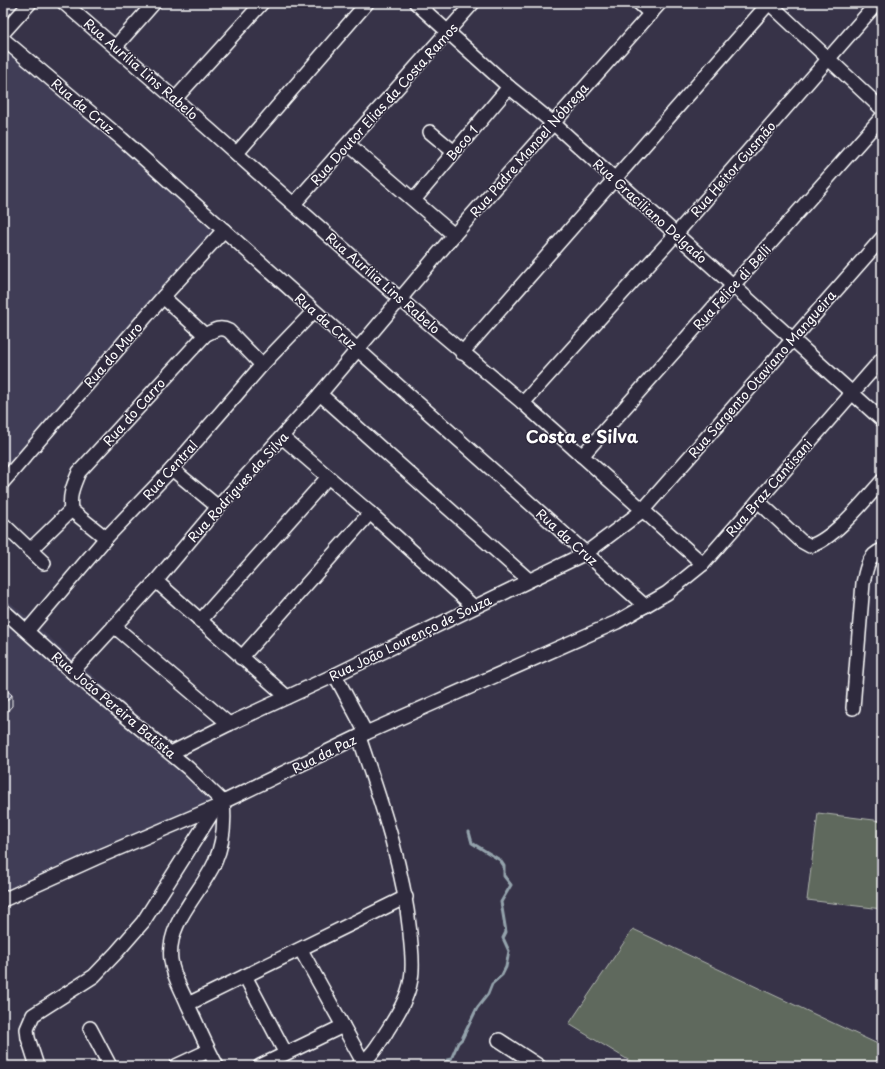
<svg xmlns="http://www.w3.org/2000/svg" width="885" height="1069" viewBox="0 0 885 1069" font-family="'Playpen Sans',sans-serif">
	<style>
		.built { fill: #413e56 }
		.green { fill: #5f695d; stroke: #afb4ae }
		.lines { fill: none; stroke-linecap: round; stroke-linejoin: round }
		.stream { stroke: #94a3ac; stroke-width: 3 }
		.minor-casing { stroke: #fff; stroke-width: 16 }
		.minor { stroke: #2f2a3d; stroke-width: 13 }
		.shaded-wall { fill: #3e3e53; stroke: #fff }
		.building { fill: #595976; stroke: #fff }
		.labels { text-anchor: middle; stroke-width: 3; stroke-linejoin: round; paint-order: stroke }
		.street-label { font-size: 13px; fill: #fff; stroke: #2f2a3d }
		.district-label { font-size: 17px; font-weight: bold; fill: #fff; stroke: #2f2a3d }
	</style>
	<rect width="100%" height="100%" fill="#373348"/>
	<filter id="ink" filterUnits="userSpaceOnUse"><feTurbulence type="fractalNoise" baseFrequency=".025" numOctaves="2"/><feDisplacementMap in="SourceGraphic" scale="8" xChannelSelector="R" yChannelSelector="G"/><feConvolveMatrix kernelMatrix="1 2 1 2 8 2 1 2 1" color-interpolation-filters="sRGB"/></filter>
	<g filter="url(#ink)">
		<g class="built">
			<path d="M3,28L226,228L3,482Z"/>
			<path d="M3,596L231,798L3,900Z"/>
		</g>
		<g class="green">
			<path d="M818,813L882,821V909L807,900Z"/>
			<path d="M633,929L882,1046V1066H638L569,1024Z"/>
		</g>
		<g class="lines">
			<path class="stream" d="M445,1066L447,1060L451,1059L458,1043L462,1039L477,1008L488,994L492,984L502,975L506,967L509,951L503,938L506,932L501,902L511,885L504,876V866L500,860L472,843L469,832"/>
			<defs>
				<g id="minor">
					<path d="M64,3L175,99L400,299L523,403L703,564"/>
					<path d="M416,3L509,87L553,123L882,420"/>
					<path d="M639,3L651,14"/>
					<path d="M769,3L882,109"/>
					<path d="M3,33L30,3"/>
					<path d="M3,39L122,139L645,606"/>
					<path d="M116,46L154,3"/>
					<path d="M175,99L262,3"/>
					<path d="M430,132L454,152"/>
					<path d="M348,144L454,235"/>
					<path d="M237,153L367,3"/>
					<path d="M414,200L509,87"/>
					<path d="M294,204L473,3"/>
					<path d="M163,297L205,335"/>
					<path d="M462,353L769,3"/>
					<path d="M320,394L529,580"/>
					<path d="M523,403L676,234L877,3"/>
					<path d="M282,437L370,513L474,607"/>
					<path d="M582,456L882,117"/>
					<path d="M172,469L218,507"/>
					<path d="M3,482L163,297L224,230"/>
					<path d="M758,501L801,541L810,546C834,539 865,500 882,481"/>
					<path d="M71,510L106,538"/>
					<path d="M3,524L44,563"/>
					<path d="M30,550L71,510C69,495 73,486 79,472L205,335C214,330 220,326 229,331L262,365"/>
					<path d="M156,581L287,697"/>
					<path d="M3,610L72,672L188,768L223,802"/>
					<path d="M200,621L328,477"/>
					<path d="M114,626L229,724"/>
					<path d="M27,631L106,538L172,469L262,365L314,311"/>
					<path d="M241,658L370,513"/>
					<path d="M72,672L156,581L218,507L320,394L454,235L660,3"/>
					<path d="M335,675L366,733"/>
					<path d="M853,708L863,583C866,570 868,555 882,550"/>
					<path d="M171,753L229,724L335,675L586,553L642,511L882,238"/>
					<path d="M3,900L96,858L216,807L223,802L366,733L617,622L667,593L703,564L882,359"/>
					<path d="M301,950L363,1062"/>
					<path d="M245,976L285,1052"/>
					<path d="M188,1004L406,897"/>
					<path d="M90,1028L110,1066"/>
					<path d="M499,1040L539,1066"/>
					<path d="M37,1066L28,1038L27,1029L33,1015L94,976L116,953L143,922L216,807"/>
					<path d="M176,1066L208,1051"/>
					<path d="M217,1066C206,1046 198,1026 188,1005C182,990 173,977 171,960C166,923 201,893 215,862C224,842 225,823 223,802"/>
					<path d="M260,1066L343,1026"/>
					<path d="M358,1066C371,1057 379,1044 387,1031C397,1015 408,998 411,979C414,964 411,948 410,933C403,864 381,802 359,737"/>
				</g>
			</defs>
			<use href="#minor" class="minor-casing"/>
			<use href="#minor" class="minor"/>
		</g>
		<path class="shaded-wall" d="M12,695V706L3,716V705Z"/>
		<path class="building" d="M3,687L12,695L3,705Z"/>
	</g>
	<g class="labels">
		<g class="street-label">
			<text transform="translate(141 69) rotate(41)" y="5">Rua Aurília Lins Rabelo</text>
			<text transform="translate(384 104) rotate(-48)" y="5">Rua Doutor Elias da Costa Ramos</text>
			<text transform="translate(83 106) rotate(40)" y="5">Rua da Cruz</text>
			<text transform="translate(462 143) rotate(-50)" y="5">Beco 1</text>
			<text transform="translate(529 150) rotate(-49)" y="5">Rua Padre Manoel Nóbrega</text>
			<text transform="translate(733 169) rotate(-49)" y="5">Rua Heitor Gusmão</text>
			<text transform="translate(650 211) rotate(42)" y="5">Rua Graciliano Delgado</text>
			<text transform="translate(383 283) rotate(41)" y="5">Rua Aurília Lins Rabelo</text>
			<text transform="translate(732 287) rotate(-48)" y="5">Rua Felice di Belli</text>
			<text transform="translate(326 321) rotate(41)" y="5">Rua da Cruz</text>
			<text transform="translate(113 355) rotate(-49)" y="5">Rua do Muro</text>
			<text transform="translate(762 374) rotate(-49)" y="5">Rua Sargento Otaviano Mangueira</text>
			<text transform="translate(134 412) rotate(-48)" y="5">Rua do Carro</text>
			<text transform="translate(170 470) rotate(-48)" y="5">Rua Central</text>
			<text transform="translate(238 487) rotate(-48)" y="5">Rua Rodrigues da Silva</text>
			<text transform="translate(769 488) rotate(-49)" y="5">Rua Braz Cantisani</text>
			<text transform="translate(567 537) rotate(42)" y="5">Rua da Cruz</text>
			<text transform="translate(410 638) rotate(-26)" y="5">Rua João Lourenço de Souza</text>
			<text transform="translate(114 705) rotate(40)" y="5">Rua João Pereira Batista</text>
			<text transform="translate(324 754) rotate(-26)" y="5">Rua da Paz</text>
		</g>
		<g class="district-label">
			<text x="582" y="443">Costa e Silva</text>
		</g>
	</g>
	<rect width="885" height="1069" fill="none" stroke="#2f2a3d" stroke-width="16"/>
	<rect x="8" y="8" width="869" height="1053" fill="none" stroke="#fff" stroke-width="1.5" filter="url(#ink)"/>
</svg>
